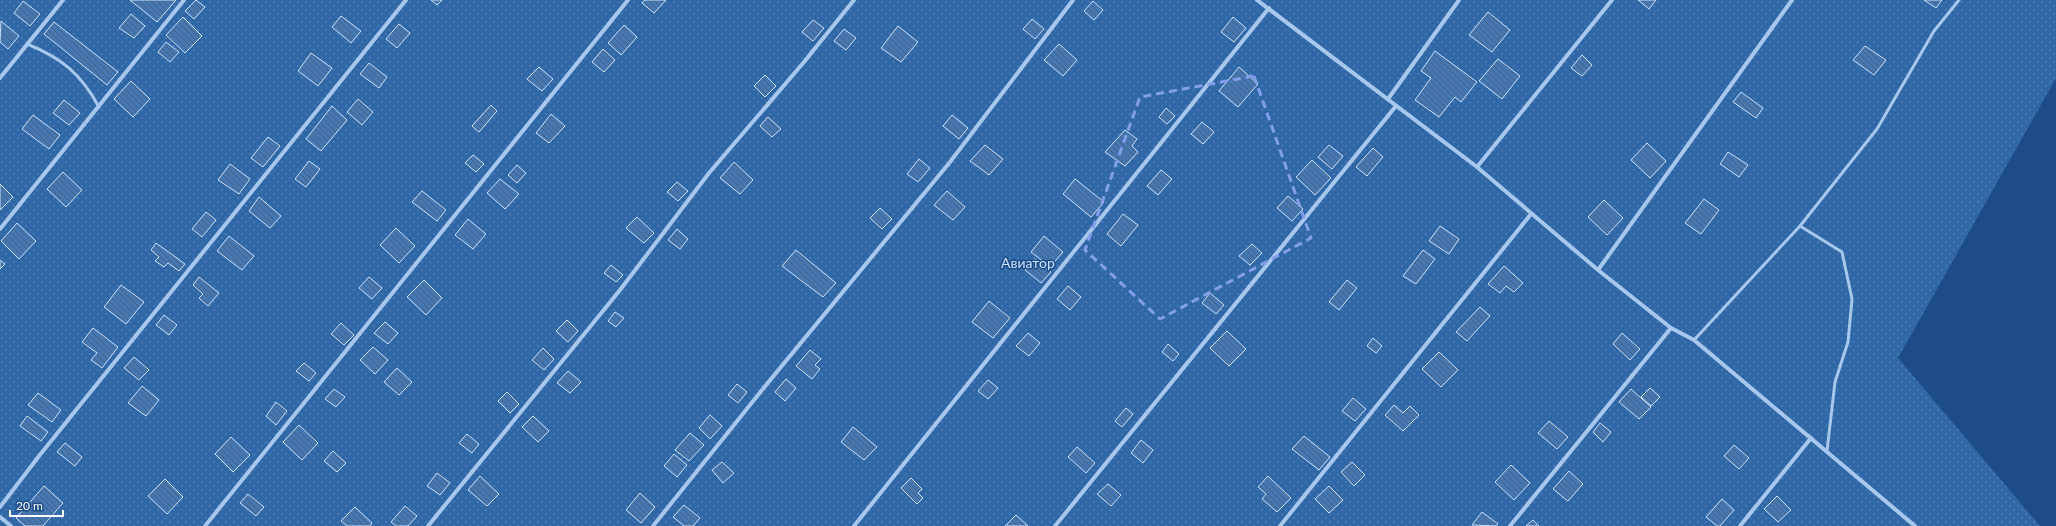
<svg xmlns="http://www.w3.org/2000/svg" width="2056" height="526" viewBox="0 0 2056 526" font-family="Lato,sans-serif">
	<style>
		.garden { fill: url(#garden-dots) }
		.building { fill: url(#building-back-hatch); stroke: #cde1f9 }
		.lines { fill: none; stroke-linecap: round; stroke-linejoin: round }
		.service { stroke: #a7c7ec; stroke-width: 3 }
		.minor { stroke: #a7c7ec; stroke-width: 4 }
		.marked { fill: none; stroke: #839eea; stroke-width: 3; stroke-dasharray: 8 5; stroke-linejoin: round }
		.labels { text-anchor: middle; stroke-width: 3; stroke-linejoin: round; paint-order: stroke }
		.park-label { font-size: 14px; fill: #cde1f9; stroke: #1d4d89 }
	</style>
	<defs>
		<pattern id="garden-dots" width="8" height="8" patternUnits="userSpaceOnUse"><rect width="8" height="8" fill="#3067a7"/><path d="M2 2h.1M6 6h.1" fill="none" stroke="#4f7eb4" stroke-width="1.8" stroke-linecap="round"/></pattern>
		<pattern id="building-back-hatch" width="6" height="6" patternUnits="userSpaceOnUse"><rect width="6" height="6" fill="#4577b2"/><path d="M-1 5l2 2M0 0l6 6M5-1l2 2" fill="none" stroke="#48627f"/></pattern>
	</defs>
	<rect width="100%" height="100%" fill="#1d4d89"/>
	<path class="garden" d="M0,0H2056V78L1898,358L2040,526H0Z"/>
	<g class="building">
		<path d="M130,0H176L157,22Z"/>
		<path d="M196,0L205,7L194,19L185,11Z"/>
		<path d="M431,0H442L437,5Z"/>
		<path d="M645,0H666L654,13L642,3Z"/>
		<path d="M1638,0H1656L1649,9Z"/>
		<path d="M1924,0H1942L1936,8Z"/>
		<path d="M23,1L40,14L30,26L14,13Z"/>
		<path d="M1093,1L1103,10L1094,20L1084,11Z"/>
		<path d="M1488,12L1510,30L1492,52L1469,35Z"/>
		<path d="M131,14L145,26L134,38L119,28Z"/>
		<path d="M341,16L361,31L351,43L332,27Z"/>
		<path d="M183,17L202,36L185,53L166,35Z"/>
		<path d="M1233,17L1246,28L1234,42L1221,32Z"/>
		<path d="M1032,19L1044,29L1035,39L1023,29Z"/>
		<path d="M813,20L824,28L813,41L802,32Z"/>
		<path d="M1,21L19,36L8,49L0,42Z"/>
		<path d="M54,22L118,72L107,85L44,34Z"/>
		<path d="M399,24L410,33L397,48L386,39Z"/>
		<path d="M624,25L637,37L621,55L608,43Z"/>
		<path d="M898,26L918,42L901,62L881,48Z"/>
		<path d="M844,29L856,38L846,50L834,41Z"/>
		<path d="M166,42L179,52L170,62L158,52Z"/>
		<path d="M1059,44L1077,60L1063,76L1044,60Z"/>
		<path d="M1865,46L1886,60L1874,75L1853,60Z"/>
		<path d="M603,49L615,60L604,72L592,62Z"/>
		<path d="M1435,51L1477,82L1461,102L1455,97L1439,117L1415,100L1431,78L1421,71Z"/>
		<path d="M311,53L332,68L318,86L298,71Z"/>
		<path d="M1582,55L1592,65L1582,76L1571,68Z"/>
		<path d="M1498,59L1520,76L1502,99L1479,81Z"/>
		<path d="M369,63L387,77L379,88L360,74Z"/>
		<path d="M539,67L553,79L542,91L527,79Z"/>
		<path d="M1239,67L1258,84L1238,107L1219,91Z"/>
		<path d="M765,75L776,86L765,97L754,86Z"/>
		<path d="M131,81L150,99L133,117L114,99Z"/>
		<path d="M1741,92L1763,108L1756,118L1733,102Z"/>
		<path d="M358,99L373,112L362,125L347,112Z"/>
		<path d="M64,100L80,113L69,125L53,113Z"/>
		<path d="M491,105L497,111L479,132L472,126Z"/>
		<path d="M332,106L347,120L321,151L306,139Z"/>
		<path d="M1166,108L1175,116L1167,124L1159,117Z"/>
		<path d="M551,114L565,126L549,143L536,133Z"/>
		<path d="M33,115L60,135L49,149L22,129Z"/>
		<path d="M952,115L968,128L959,139L943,126Z"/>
		<path d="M768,117L781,129L772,137L760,126Z"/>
		<path d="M1202,122L1214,132L1203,144L1191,134Z"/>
		<path d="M1125,130L1137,139L1132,146L1138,152L1125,166L1105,152Z"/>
		<path d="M268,137L280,146L263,167L251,158Z"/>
		<path d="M1647,143L1666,161L1650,178L1631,160Z"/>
		<path d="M985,145L1003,159L989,175L970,161Z"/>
		<path d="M1329,145L1343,156L1332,169L1318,157Z"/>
		<path d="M1373,148L1383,157L1367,176L1356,167Z"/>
		<path d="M1728,152L1748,165L1739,177L1720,164Z"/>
		<path d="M473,155L484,164L476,172L465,163Z"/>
		<path d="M919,159L930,168L918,182L907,174Z"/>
		<path d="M1312,160L1331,178L1315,195L1296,177Z"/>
		<path d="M309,161L320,169L306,187L295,179Z"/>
		<path d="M734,162L753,180L740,194L720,178Z"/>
		<path d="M230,164L250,179L239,194L218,180Z"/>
		<path d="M517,165L526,173L517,183L508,175Z"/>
		<path d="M1161,170L1172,179L1158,195L1147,186Z"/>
		<path d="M63,172L82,190L66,207L47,189Z"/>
		<path d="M500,179L519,194L505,209L487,193Z"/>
		<path d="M1075,179L1104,202L1091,217L1063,194Z"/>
		<path d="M677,182L688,191L678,201L667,192Z"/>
		<path d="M0,184L13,197L0,210Z"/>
		<path d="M422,191L446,210L437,221L412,202Z"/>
		<path d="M947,191L965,207L953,220L934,205Z"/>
		<path d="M1288,196L1303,209L1292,221L1277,208Z"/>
		<path d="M259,197L281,216L270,228L249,211Z"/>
		<path d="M1704,199L1719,210L1701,234L1685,223Z"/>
		<path d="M1604,200L1623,218L1607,235L1588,217Z"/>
		<path d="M880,208L892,219L882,229L870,218Z"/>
		<path d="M206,212L216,220L202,237L192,229Z"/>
		<path d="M1123,214L1138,225L1121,246L1107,234Z"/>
		<path d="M637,217L654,233L644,243L626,228Z"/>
		<path d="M468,219L486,234L473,249L455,235Z"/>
		<path d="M17,223L36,241L19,259L1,241Z"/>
		<path d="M1440,226L1459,239L1449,254L1429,241Z"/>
		<path d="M396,228L415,246L399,263L380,245Z"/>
		<path d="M677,229L688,239L680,249L668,240Z"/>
		<path d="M229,236L254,256L242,270L217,251Z"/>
		<path d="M1044,236L1063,252L1050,267L1031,252Z"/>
		<path d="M156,243L185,264L179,271L168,263L164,267L155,261L159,257L151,250Z"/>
		<path d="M1252,244L1262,253L1250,265L1239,256Z"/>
		<path d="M796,250L836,283L823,297L782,266Z"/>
		<path d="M1423,250L1435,259L1416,284L1403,276Z"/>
		<path d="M1035,259L1051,272L1041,283L1025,270Z"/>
		<path d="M0,260L5,264L0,269Z"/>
		<path d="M611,265L623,275L616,282L604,273Z"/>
		<path d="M1504,266L1523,283L1514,292L1506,286L1500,293L1488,284Z"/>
		<path d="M199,277L219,293L208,306L199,298L203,294L193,285Z"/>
		<path d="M369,277L382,288L372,299L359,288Z"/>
		<path d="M424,280L442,298L426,315L407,297Z"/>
		<path d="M1347,280L1357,288L1339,310L1329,302Z"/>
		<path d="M121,285L144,302L126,324L104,307Z"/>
		<path d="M1068,286L1081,297L1070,310L1057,299Z"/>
		<path d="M1210,293L1224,305L1216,314L1202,303Z"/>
		<path d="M989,301L1010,318L993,338L972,322Z"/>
		<path d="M1480,307L1490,316L1467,341L1456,332Z"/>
		<path d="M615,312L624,318L616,327L608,321Z"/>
		<path d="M164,315L177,325L169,335L156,325Z"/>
		<path d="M567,320L578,331L568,342L556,331Z"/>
		<path d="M385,322L398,333L388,344L374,333Z"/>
		<path d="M341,323L354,335L344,345L331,334Z"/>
		<path d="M93,328L118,347L102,368L91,360L97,353L82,342Z"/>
		<path d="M1227,331L1246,349L1229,366L1210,348Z"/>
		<path d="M1028,333L1040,343L1029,356L1016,346Z"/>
		<path d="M1622,333L1640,349L1630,360L1613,344Z"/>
		<path d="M1373,338L1382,346L1376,353L1367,346Z"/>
		<path d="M1168,344L1179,354L1173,361L1162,352Z"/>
		<path d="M373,347L388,360L375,374L360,360Z"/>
		<path d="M543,348L554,359L544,370L532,360Z"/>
		<path d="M810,350L821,359L815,365L820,369L812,379L796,366Z"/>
		<path d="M1439,352L1458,370L1441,387L1422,369Z"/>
		<path d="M134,357L149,370L139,380L124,368Z"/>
		<path d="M304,363L316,373L309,381L296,371Z"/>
		<path d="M397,368L412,382L399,395L384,382Z"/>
		<path d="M568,371L581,382L570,393L557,383Z"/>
		<path d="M786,379L796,388L785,401L775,392Z"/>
		<path d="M988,380L998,388L988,399L978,391Z"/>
		<path d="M737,384L747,392L738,403L728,395Z"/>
		<path d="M142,386L159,400L146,416L128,403Z"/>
		<path d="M1650,388L1660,397L1651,406L1641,397Z"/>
		<path d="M334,389L345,397L336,407L325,399Z"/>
		<path d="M1631,389L1651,407L1639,419L1619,402Z"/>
		<path d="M507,392L519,404L510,413L498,401Z"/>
		<path d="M38,393L61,410L52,422L28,405Z"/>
		<path d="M1353,398L1366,409L1355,421L1342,411Z"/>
		<path d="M276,402L287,411L276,425L266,416Z"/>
		<path d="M1394,405L1403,413L1410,406L1419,415L1403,431L1385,415Z"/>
		<path d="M1126,408L1133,414L1122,427L1115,421Z"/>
		<path d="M710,415L722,426L710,439L699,428Z"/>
		<path d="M27,416L48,432L41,441L20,426Z"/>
		<path d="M533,416L549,431L538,442L522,427Z"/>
		<path d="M1549,421L1568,437L1557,449L1538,433Z"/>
		<path d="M1600,423L1611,432L1603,442L1593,432Z"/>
		<path d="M299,425L318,443L302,460L283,442Z"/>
		<path d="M853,427L877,447L864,460L841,442Z"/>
		<path d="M690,433L704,445L689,461L675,450Z"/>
		<path d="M467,434L479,444L472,453L459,443Z"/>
		<path d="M1304,436L1330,457L1319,470L1292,449Z"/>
		<path d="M231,437L250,455L233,472L215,454Z"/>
		<path d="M1141,440L1153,450L1143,463L1131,453Z"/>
		<path d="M65,443L82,457L75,466L57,452Z"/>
		<path d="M1734,445L1749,458L1739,469L1724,456Z"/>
		<path d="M1077,447L1095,463L1086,473L1068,457Z"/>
		<path d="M333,451L346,463L337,472L324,461Z"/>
		<path d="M674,454L687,465L677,477L664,466Z"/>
		<path d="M722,462L734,473L723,483L712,470Z"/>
		<path d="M1352,462L1365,475L1354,486L1341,472Z"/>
		<path d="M1511,465L1530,483L1514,500L1495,482Z"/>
		<path d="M1569,471L1583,484L1568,501L1553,489Z"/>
		<path d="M437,473L450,483L440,495L427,486Z"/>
		<path d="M480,476L499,494L487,506L468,490Z"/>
		<path d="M1268,476L1291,498L1277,512L1262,499L1266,494L1258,487Z"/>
		<path d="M911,478L922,489L918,493L923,498L917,504L901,488Z"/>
		<path d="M165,479L183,497L167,514L148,496Z"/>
		<path d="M1108,484L1121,495L1111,506L1097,494Z"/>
		<path d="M44,486L63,503L43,526H25L16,518Z"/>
		<path d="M1329,486L1343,500L1329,513L1315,499Z"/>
		<path d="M640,493L655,507L641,523L626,510Z"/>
		<path d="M248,494L264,507L256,516L240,503Z"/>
		<path d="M1777,496L1791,510L1778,522L1764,509Z"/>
		<path d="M1722,499L1734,510L1720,526H1717L1706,517Z"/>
		<path d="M684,505L700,518L693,526H684L673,517Z"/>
		<path d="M405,506L417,516L408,526H396L391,522Z"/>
		<path d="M355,507L372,523L370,526H347L341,521Z"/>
		<path d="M1482,512L1498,524L1496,526L1472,525Z"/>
		<path d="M1016,515L1028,526H1005Z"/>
		<path d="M1533,520L1539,526H1526Z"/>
	</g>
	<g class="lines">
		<g class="service">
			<path d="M27,44C62,58 81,74 99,107"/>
			<path d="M1800,226L1842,252L1852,299L1848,342L1835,382L1827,451"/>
			<path d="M1694,340L1800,226L1877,129L1934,31L1959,0"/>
		</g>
		<g class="minor">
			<path d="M1257,0L1477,167L1598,270L1671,328L1694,340L1915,526"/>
			<path d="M0,78L63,0"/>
			<path d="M1388,99L1459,0"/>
			<path d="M1477,167L1612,0"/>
			<path d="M0,229L184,0"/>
			<path d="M1598,270L1792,0"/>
			<path d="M0,507L39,456L406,0"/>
			<path d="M0,517L11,526"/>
			<path d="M205,526L628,0"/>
			<path d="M428,526L620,290L709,173L804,62L854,0"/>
			<path d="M653,526L762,390L950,162L1073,0"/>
			<path d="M854,526L1269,8"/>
			<path d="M1055,526L1396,106"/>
			<path d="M1280,526L1531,214"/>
			<path d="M1510,526L1671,328"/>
			<path d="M1740,526L1811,438"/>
		</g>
	</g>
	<path class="marked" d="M1254,76L1311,238L1160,319L1085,250L1140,97Z"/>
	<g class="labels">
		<g class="park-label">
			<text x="1028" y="268">Авиатор</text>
		</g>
	</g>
	<path d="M10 510v6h53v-6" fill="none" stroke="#ffffff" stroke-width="2"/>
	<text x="16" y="510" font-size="12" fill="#ffffff" stroke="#1d4d89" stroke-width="3" paint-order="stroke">20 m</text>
</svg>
